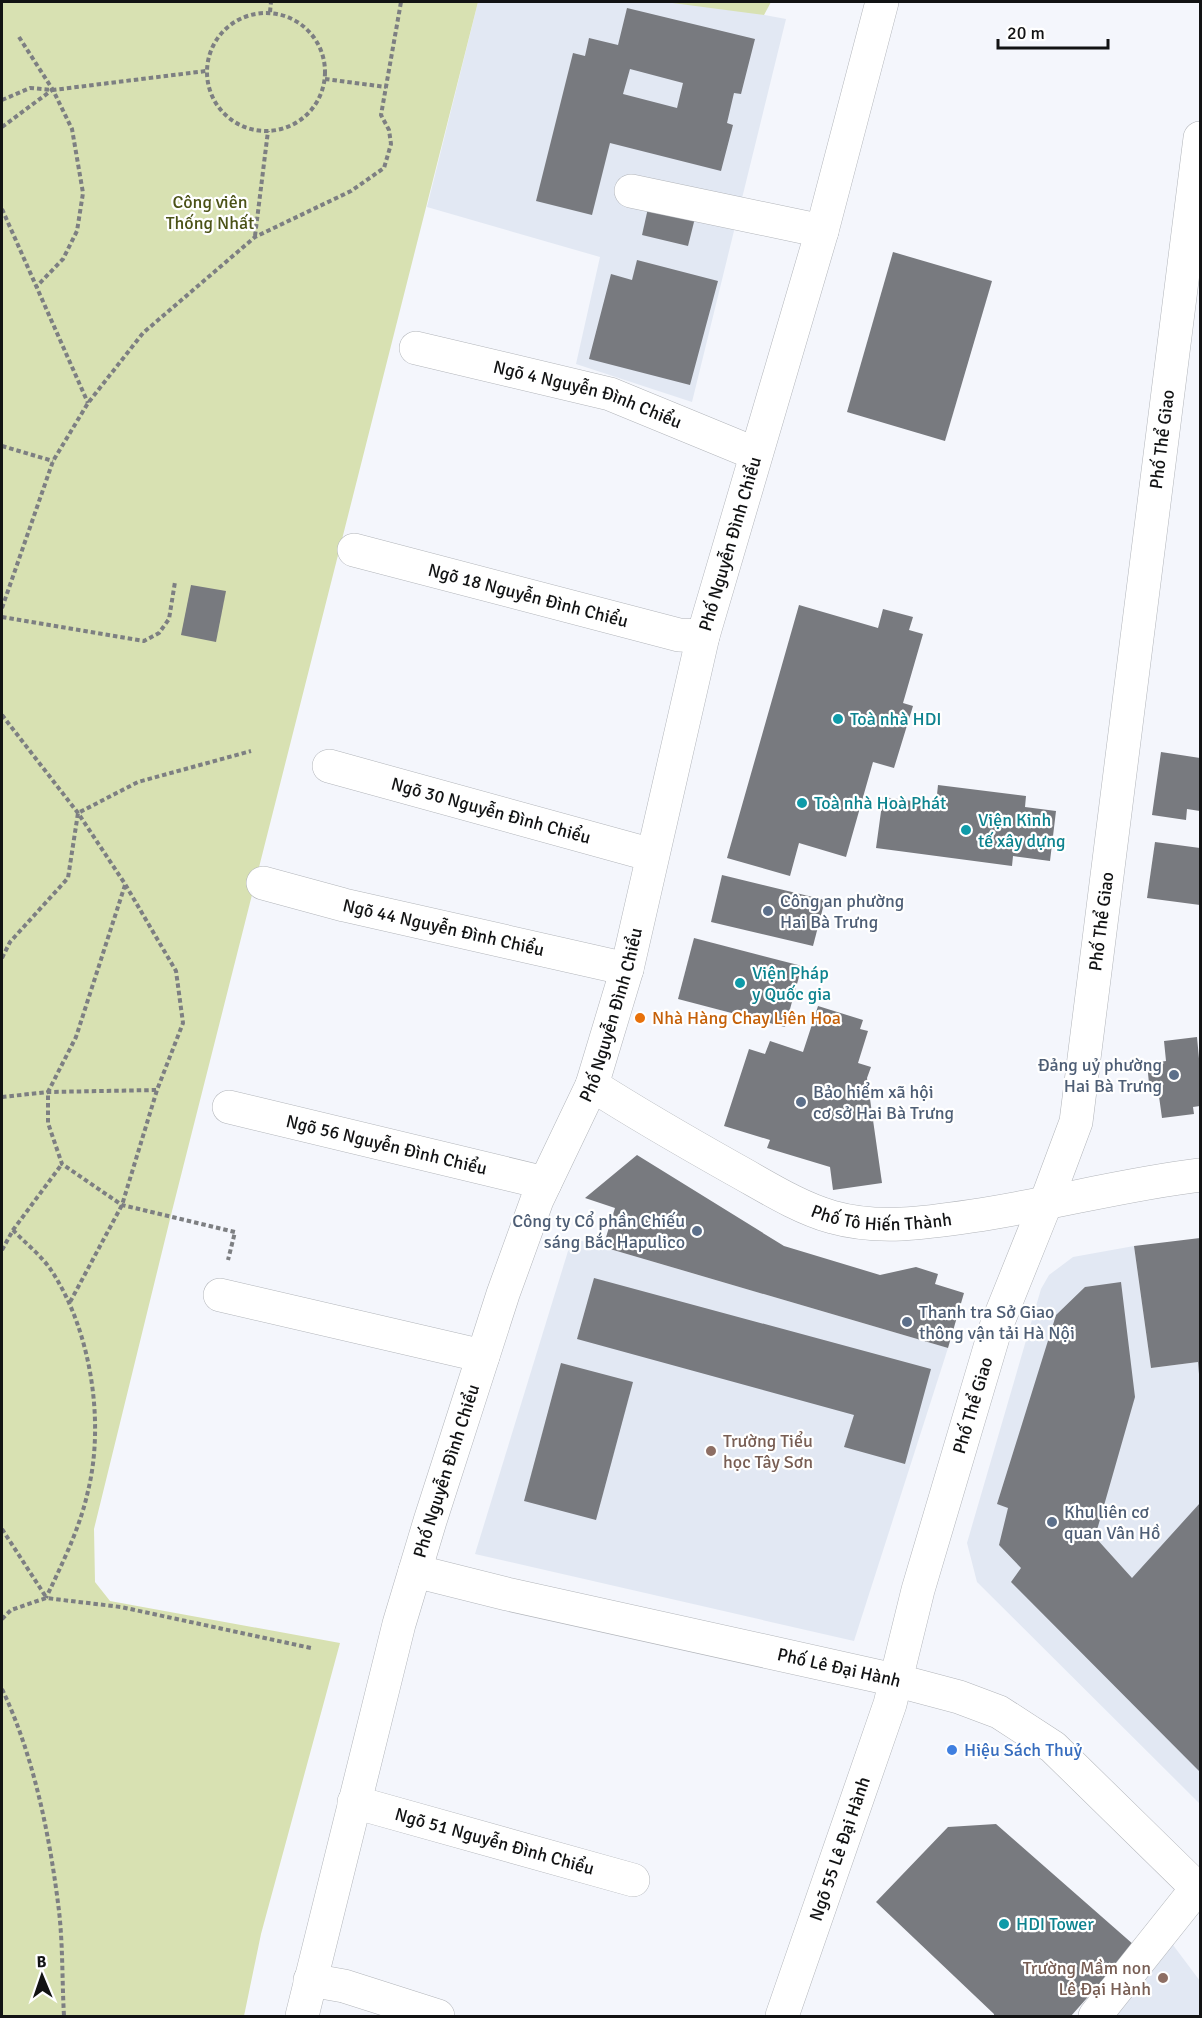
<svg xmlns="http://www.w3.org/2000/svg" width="1202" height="2018" viewBox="0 0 1202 2018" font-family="Signika,sans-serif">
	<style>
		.built { fill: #e2e8f3 }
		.green { fill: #d8e1b2 }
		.building { fill: #787a7f; fill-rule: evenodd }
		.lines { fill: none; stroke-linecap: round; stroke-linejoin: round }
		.minor-casing { stroke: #b2b5ba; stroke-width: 34 }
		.path { stroke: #7d7f82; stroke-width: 4; stroke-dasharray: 4.5 3; stroke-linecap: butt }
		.minor { stroke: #fff; stroke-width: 33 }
		.culture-dot { fill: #0f9aa8; stroke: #fff; stroke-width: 2 }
		.service-dot { fill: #5c6f8a; stroke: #fff; stroke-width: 2 }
		.food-dot { fill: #e8710a; stroke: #fff; stroke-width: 2 }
		.education-dot { fill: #8d6e63; stroke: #fff; stroke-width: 2 }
		.shop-dot { fill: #3f7fe0; stroke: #fff; stroke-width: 2 }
		.labels { text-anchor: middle; stroke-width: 4.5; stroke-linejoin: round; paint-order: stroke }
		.park-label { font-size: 18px; fill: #4b5217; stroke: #fff }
		.street-label { font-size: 18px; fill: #121314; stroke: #fff }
		.culture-label { font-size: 18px; fill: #0d838f; stroke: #fff; text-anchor: start }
		.service-label { font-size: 18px; fill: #4e5e75; stroke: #fff; text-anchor: start }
		.food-label { font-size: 18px; fill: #c56008; stroke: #fff; text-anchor: start }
		.education-label { font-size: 18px; fill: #785e54; stroke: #fff; text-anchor: start }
		.shop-label { font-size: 18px; fill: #366cbe; stroke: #fff; text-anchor: start }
	</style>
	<rect width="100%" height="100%" fill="#f4f6fc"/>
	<g class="built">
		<path d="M478,2H665L734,9L786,19L692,402L576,364L600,257L427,207Z"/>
		<path d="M572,1238L948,1348L854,1641L475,1554Z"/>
		<path d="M1134,1246L1151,1368L1198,1362L1200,1376V1804L977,1582L967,1543L1041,1289L1049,1275L1073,1257Z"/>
		<path d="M1173,1945L1200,1981V2016H1095Z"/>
	</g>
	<g class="green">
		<path d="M2,2H478L172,1211L94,1529L95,1582L110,1601L340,1643L261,1934L244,2016H2Z"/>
		<path d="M665,2H771L764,15Z"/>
	</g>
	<g class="building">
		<path d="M627,8L755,39L741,94L734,93L727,123L733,125L721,171L610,143L592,215L536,201L573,53L585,56L589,38L618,45ZM630,69L683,83L677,108L623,94Z"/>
		<path d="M650,199L697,210L688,246L642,235Z"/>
		<path d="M893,252L992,281L945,441L847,412Z"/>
		<path d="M637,260L718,281L690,385L589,359L611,274L632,280Z"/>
		<path d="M191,585L226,591L216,642L181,635Z"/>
		<path d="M799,605L878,628L883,609L913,617L909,630L923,634L903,703L913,706L894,768L873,762L846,857L799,843L790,876L727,858Z"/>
		<path d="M1161,752L1200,758V811L1187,809L1186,820L1152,815Z"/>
		<path d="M938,785L1026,796L1025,807L1056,811L1050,861L1013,856L1012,866L876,848L883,797L936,804Z"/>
		<path d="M1155,842L1200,848V905L1147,898Z"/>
		<path d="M722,875L825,900L813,946L711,922Z"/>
		<path d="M694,938L802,966L785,1027L678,999Z"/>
		<path d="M818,1006L863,1020L860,1029L868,1031L858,1063L871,1067L867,1078L882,1183L833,1190L830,1167L767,1148L770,1140L724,1126L749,1049L765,1054L770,1041L803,1052Z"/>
		<path d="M1197,1037L1200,1069V1106L1193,1107L1194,1114L1162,1118L1157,1082L1149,1083L1147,1064L1166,1061L1164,1041Z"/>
		<path d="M637,1155L784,1246L880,1275L916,1267L938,1274L935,1284L964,1293L948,1348L603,1247L615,1208L585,1198Z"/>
		<path d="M1200,1238V1374H1199L1198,1362L1151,1368L1134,1246Z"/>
		<path d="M594,1278L931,1369L905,1464L844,1447L854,1415L577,1339Z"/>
		<path d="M1121,1282L1135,1397L1095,1537L1132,1578L1200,1503V1772L1011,1582L1021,1568L999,1545L1008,1508L997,1504L1056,1315L1085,1287Z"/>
		<path d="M561,1363L633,1382L596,1520L524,1501Z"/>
		<path d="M996,1824L1134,1945L1071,2016H994V2014L876,1902L948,1827Z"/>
	</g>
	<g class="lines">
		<defs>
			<g id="minor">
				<path d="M631,191L822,231"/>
				<path id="s1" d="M416,348L610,394L756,454"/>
				<path id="s2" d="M354,550L679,635L703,636"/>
				<path id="s3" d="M329,766L652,855"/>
				<path id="s4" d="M263,883L344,905L627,969"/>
				<path id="s5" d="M592,1085C639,1115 686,1142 734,1169C765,1186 797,1207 832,1217C878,1230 925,1223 972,1216C1048,1205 1124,1184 1200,1175"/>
				<path id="s6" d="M229,1107L545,1183"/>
				<path d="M220,1295L483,1356"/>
				<path id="s7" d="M415,1571L507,1594L895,1680L959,1697L999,1712L1053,1747L1200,1891"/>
				<path id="s8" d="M354,1802L633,1880"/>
				<path d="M310,1980L344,1986L438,2016"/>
				<path id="s9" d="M302,2016L399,1624L430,1521L503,1294L537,1200L592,1085L627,969L703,636L822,231L882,2"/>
				<path id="s10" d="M782,2016L890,1704L918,1590L996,1327L1045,1205L1076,1122L1200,138"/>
				<path d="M1095,2016L1197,1888"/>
			</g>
		</defs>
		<use href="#minor" class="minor-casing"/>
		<g class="path">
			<path d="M270,12L271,2"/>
			<circle cx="266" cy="72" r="59"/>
			<path d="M19,37L53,90L72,129L83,193L77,231L63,259L36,287"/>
			<path d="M325,79L386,87"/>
			<path d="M2,100L30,88L53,90L206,71"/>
			<path d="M2,127L52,90"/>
			<path d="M2,209L88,403"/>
			<path d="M255,236L268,131"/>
			<path d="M2,446L53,461"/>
			<path d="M2,608L53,461L88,403L143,333L255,237L351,191L384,168L391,144L389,130L381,115L401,2"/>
			<path d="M2,617L144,641L159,633L169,619L175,582"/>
			<path d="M2,715L78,813L125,884L176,971L183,1023L157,1090L122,1205L69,1304"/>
			<path d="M125,885L76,1037L48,1092V1123L62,1164L122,1205L235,1232L228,1260"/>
			<path d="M2,958L10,942L68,878L78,813L138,782L251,751"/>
			<path d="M2,1097L48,1092L156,1090"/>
			<path d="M13,1230C25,1243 41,1255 51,1270C91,1330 105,1422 88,1491C80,1528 62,1564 46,1598"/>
			<path d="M2,1250L13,1230L62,1164"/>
			<path d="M2,1529L46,1597"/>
			<path d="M2,1619L11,1610L46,1598L121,1607L311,1648"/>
			<path d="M2,1689C34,1756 50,1837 59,1911C63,1946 62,1982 64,2016"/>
		</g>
		<use href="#minor" class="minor"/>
	</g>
	<g class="culture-dot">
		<circle cx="838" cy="719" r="6"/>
		<circle cx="802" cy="803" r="6"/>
		<circle cx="966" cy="830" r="6"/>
		<circle cx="740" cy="983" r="6"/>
		<circle cx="1004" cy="1924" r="6"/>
	</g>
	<g class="service-dot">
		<circle cx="768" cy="911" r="6"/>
		<circle cx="1174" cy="1075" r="6"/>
		<circle cx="801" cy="1102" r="6"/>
		<circle cx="697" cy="1231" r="6"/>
		<circle cx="907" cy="1322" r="6"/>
		<circle cx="1052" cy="1522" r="6"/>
	</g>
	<circle class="food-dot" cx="640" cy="1018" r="6"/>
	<g class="education-dot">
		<circle cx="711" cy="1451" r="6"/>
		<circle cx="1163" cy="1978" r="6"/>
	</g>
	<circle class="shop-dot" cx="952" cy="1750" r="6"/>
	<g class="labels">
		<g class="park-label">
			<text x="210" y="208">Công viên<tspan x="210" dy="21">Thống Nhất</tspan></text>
		</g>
		<g class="street-label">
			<text dy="6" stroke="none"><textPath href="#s1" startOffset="178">Ngõ 4 Nguyễn Đình Chiểu</textPath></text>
			<text dy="6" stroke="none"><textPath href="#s10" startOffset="1630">Phố Thể Giao</textPath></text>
			<text dy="6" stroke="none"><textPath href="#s9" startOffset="1536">Phố Nguyễn Đình Chiểu</textPath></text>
			<text dy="6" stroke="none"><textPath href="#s2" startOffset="180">Ngõ 18 Nguyễn Đình Chiểu</textPath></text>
			<text dy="6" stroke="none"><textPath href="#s3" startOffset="168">Ngõ 30 Nguyễn Đình Chiểu</textPath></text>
			<text dy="6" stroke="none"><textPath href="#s10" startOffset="1144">Phố Thể Giao</textPath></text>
			<text dy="6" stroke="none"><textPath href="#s4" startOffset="186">Ngõ 44 Nguyễn Đình Chiểu</textPath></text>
			<text dy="6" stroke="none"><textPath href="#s9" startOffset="1050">Phố Nguyễn Đình Chiểu</textPath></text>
			<text dy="6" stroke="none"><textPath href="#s6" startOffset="162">Ngõ 56 Nguyễn Đình Chiểu</textPath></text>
			<text dy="6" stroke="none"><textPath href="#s5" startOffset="324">Phố Tô Hiến Thành</textPath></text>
			<text dy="6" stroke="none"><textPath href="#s10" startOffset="640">Phố Thể Giao</textPath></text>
			<text dy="6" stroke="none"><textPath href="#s9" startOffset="564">Phố Nguyễn Đình Chiểu</textPath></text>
			<text dy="6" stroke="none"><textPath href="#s7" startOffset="435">Phố Lê Đại Hành</textPath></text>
			<text dy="6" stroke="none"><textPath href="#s8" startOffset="146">Ngõ 51 Nguyễn Đình Chiểu</textPath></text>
			<text dy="6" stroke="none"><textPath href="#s10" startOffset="177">Ngõ 55 Lê Đại Hành</textPath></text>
		</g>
		<g class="culture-label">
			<text x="850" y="725">Toà nhà HDI</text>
			<text x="814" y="809">Toà nhà Hoà Phát</text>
			<text x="978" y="826">Viện Kinh<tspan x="978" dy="21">tế xây dựng</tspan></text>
			<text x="752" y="979">Viện Pháp<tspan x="752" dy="21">y Quốc gia</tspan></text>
			<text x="1016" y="1930">HDI Tower</text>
		</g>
		<g class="service-label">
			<text x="780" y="907">Công an phường<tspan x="780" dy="21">Hai Bà Trưng</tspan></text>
			<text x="1162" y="1071" text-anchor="end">Đảng uỷ phường<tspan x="1162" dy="21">Hai Bà Trưng</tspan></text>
			<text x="813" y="1098">Bảo hiểm xã hội<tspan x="813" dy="21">cơ sở Hai Bà Trưng</tspan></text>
			<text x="685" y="1227" text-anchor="end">Công ty Cổ phần Chiếu<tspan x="685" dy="21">sáng Bắc Hapulico</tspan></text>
			<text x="919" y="1318">Thanh tra Sở Giao<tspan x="919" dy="21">thông vận tải Hà Nội</tspan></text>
			<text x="1064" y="1518">Khu liên cơ<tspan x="1064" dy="21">quan Vân Hồ</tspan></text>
		</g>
		<g class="food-label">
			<text x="652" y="1024">Nhà Hàng Chay Liên Hoa</text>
		</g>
		<g class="education-label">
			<text x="723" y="1447">Trường Tiểu<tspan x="723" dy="21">học Tây Sơn</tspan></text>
			<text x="1151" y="1974" text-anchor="end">Trường Mầm non<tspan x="1151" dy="21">Lê Đại Hành</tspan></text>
		</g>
		<g class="shop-label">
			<text x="964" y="1756">Hiệu Sách Thuỷ</text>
		</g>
	</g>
	<rect width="1202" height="2018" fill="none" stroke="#121314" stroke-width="6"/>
	<g transform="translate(42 1976) rotate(358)" stroke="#ffffff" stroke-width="4.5" paint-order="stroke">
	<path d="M0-4.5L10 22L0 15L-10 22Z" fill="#121314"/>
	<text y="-9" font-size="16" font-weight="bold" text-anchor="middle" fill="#121314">B</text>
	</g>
	<path d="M998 39v9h110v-9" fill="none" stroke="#121314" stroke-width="3"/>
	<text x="1007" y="39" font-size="18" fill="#121314" stroke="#ffffff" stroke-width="4.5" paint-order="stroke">20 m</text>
</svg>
